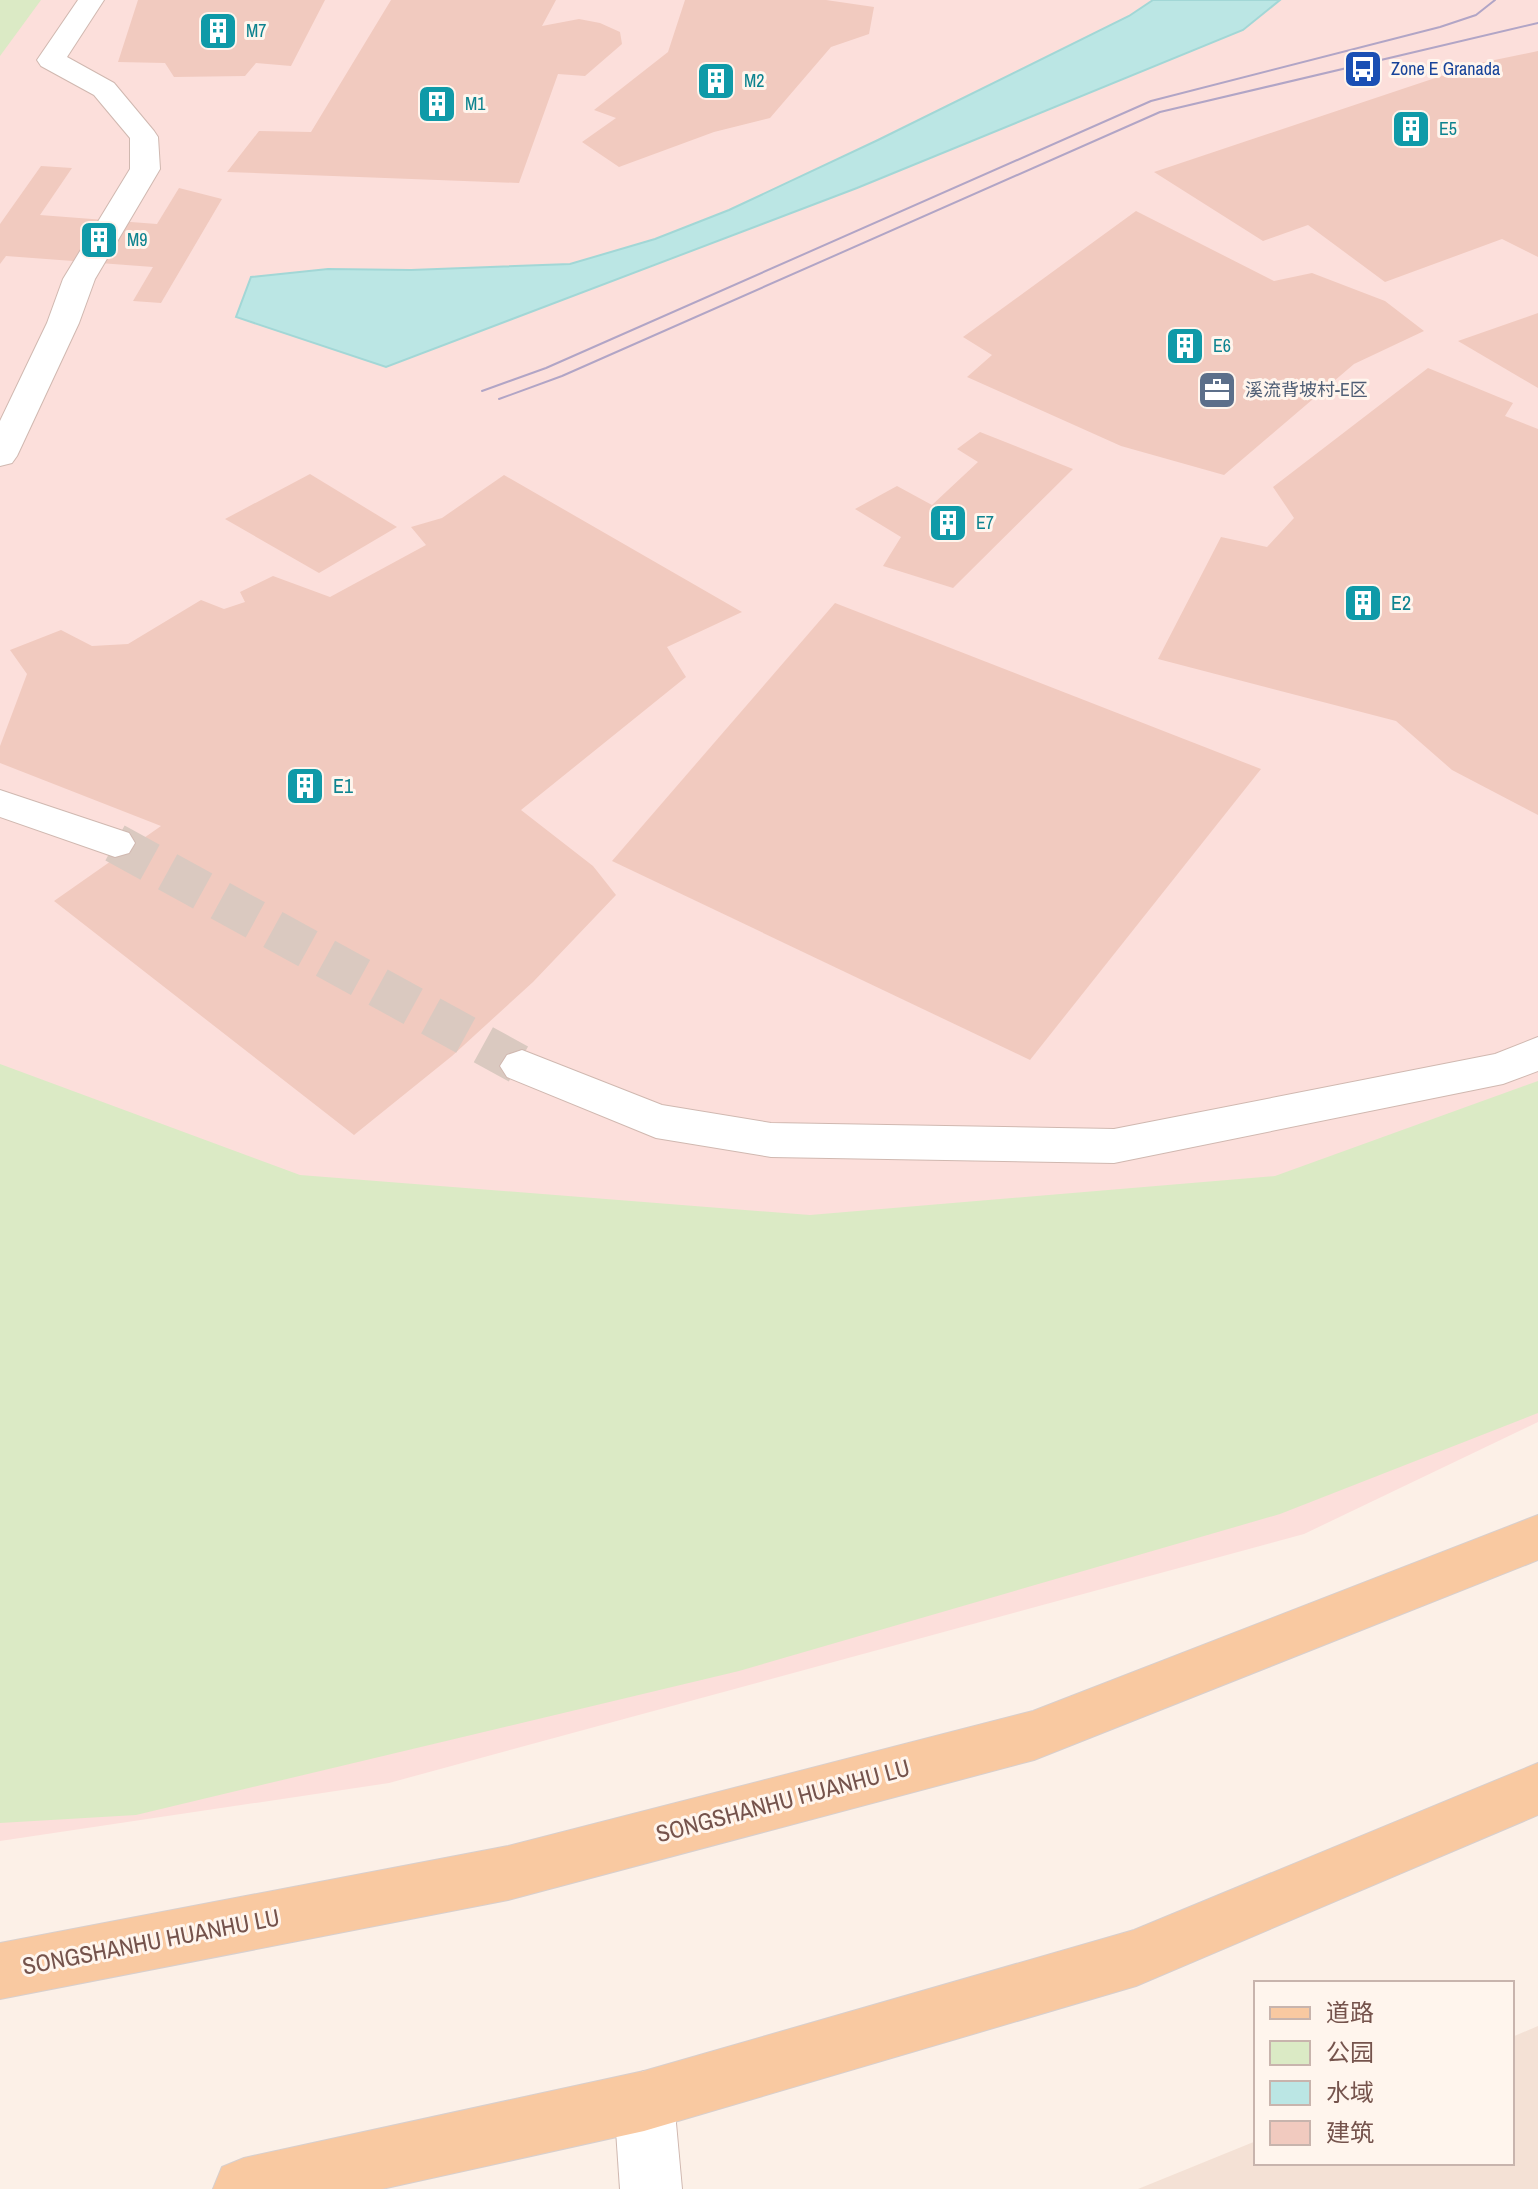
<svg xmlns="http://www.w3.org/2000/svg" width="1538" height="2189" viewBox="0 0 1538 2189" font-family="'Archivo Narrow','Noto Sans SC',sans-serif">
	<style>
		.residential { fill: #f4e1d5 }
		.commercial { fill: #fcdfdb }
		.green { fill: #dbeac5 }
		.water { fill: #bbe6e4; stroke: #a2d7d6; stroke-width: 2 }
		.building { fill: #f1cabf }
		.lines { fill: none; stroke-linecap: round; stroke-linejoin: round }
		.street-tunnel { stroke: #dac9c0; stroke-width: 40; stroke-dasharray: 40 20; stroke-linecap: butt }
		.street-casing { stroke: #d0b8b0; stroke-width: 2 }
		.primary-casing { stroke: #d8cfcd; stroke-width: 2 }
		.street { fill: #fff; fill-rule: evenodd }
		.primary { fill: #f9c9a1; fill-rule: evenodd }
		.tram { stroke: #b1a5c6; stroke-width: 2 }
		.labels { text-anchor: middle; stroke-width: 6; stroke-linejoin: round; paint-order: stroke }
		.far-culture-label { font-size: 18px; fill: #0d838f; stroke: #fff5ed; text-anchor: start }
		.far-transit-label { font-size: 18px; fill: #164399; stroke: #fff5ed; text-anchor: start }
		.far-service-label { font-size: 18px; fill: #4e5e75; stroke: #fff5ed; text-anchor: start }
		.culture-label { font-size: 20px; fill: #0d838f; stroke: #fff5ed; text-anchor: start }
		.near-street-label { font-size: 24px; fill: #75534c; stroke: #fff5ed }
	</style>
	<rect width="100%" height="100%" fill="#fcf0e7"/>
	<path class="residential" d="M1538,2026V2189H1138L1256,2141V2163H1512V2037Z"/>
	<path class="commercial" d="M0,0H1538V1422L1304,1534L389,1783L0,1841Z"/>
	<g class="green">
		<path d="M0,0H41L0,56Z"/>
		<path d="M0,1064L300,1175L810,1215L1275,1176L1538,1081V1413L1280,1514L739,1671L136,1815L0,1823Z"/>
	</g>
	<path class="water" d="M1153,0H1280L1243,30L857,188L386,367L236,317L251,277L328,269L411,270L570,264L655,239L729,210L878,140L1129,16Z"/>
	<g class="building">
		<path d="M138,0H325L291,66L256,63L245,76L174,77L165,63L118,62Z"/>
		<path d="M391,0H556L542,26L579,19L600,23L620,32L622,44L585,76L558,74L519,183L227,172L259,131L311,132Z"/>
		<path d="M685,0H826L874,7L869,34L831,47L770,118L714,132L619,167L582,142L616,118L594,110L668,52Z"/>
		<path d="M1538,51V257L1502,239L1385,282L1308,225L1263,241L1154,172L1480,63Z"/>
		<path d="M41,166L72,168L40,215L157,224L179,188L222,199L161,303L133,301L153,267L6,256L0,264V224Z"/>
		<path d="M1136,211L1274,281L1312,273L1385,301L1424,331L1354,364L1224,475L1121,446L967,377L992,355L963,337Z"/>
		<path d="M1538,313V388L1458,341Z"/>
		<path d="M1428,368L1513,403L1505,416L1538,429V815L1452,770L1396,721L1158,659L1221,537L1267,547L1294,518L1273,487Z"/>
		<path d="M980,432L1073,469L953,588L883,566L901,537L855,509L897,486L932,505L978,462L957,449Z"/>
		<path d="M310,474L397,527L319,573L225,519Z"/>
		<path d="M504,475L742,612L667,647L686,677L521,810L593,866L616,895L533,982L452,1056L354,1135L54,901L161,826L0,763V746L27,674L10,650L61,630L92,646L128,644L201,600L224,609L245,602L240,592L273,576L330,597L426,545L411,527L442,518Z"/>
		<path d="M835,603L1261,769L1030,1060L612,861Z"/>
	</g>
	<g class="lines">
		<path class="street-tunnel" d="M115,843L522,1066"/>
		<defs>
			<g id="street">
				<path d="M78,0H104L67,57L114,83L154,131L158,137L160,169L95,279L79,323L17,456L12,463L0,466V421L47,323L63,279L130,169V138L94,95L41,66L37,60Z"/>
				<path d="M0,790L129,833L135,843L129,853L115,857L0,817Z"/>
				<path d="M1538,1037V1071L1503,1084L1114,1163L771,1157L656,1138L507,1077L500,1066L507,1055L522,1050L662,1105L771,1123L1114,1129L1495,1054Z"/>
				<path d="M644,2071L665,2080L674,2101L682,2189H620L614,2101L623,2080Z"/>
			</g>
			<g id="primary">
				<path d="M1538,1515V1560L1034,1760L508,1900L0,1999V1943L508,1846L1033,1711Z"/>
				<path d="M1538,1763V1815L1136,1986L644,2131L382,2189H213L222,2167L244,2158L644,2071L1134,1930Z"/>
			</g>
		</defs>
		<use href="#street" class="street-casing"/>
		<use href="#primary" class="primary-casing"/>
		<use href="#street" class="street"/>
		<use href="#primary" class="primary"/>
		<g class="tram">
			<path d="M482,391L546,368L1151,101L1440,27L1476,15L1495,0"/>
			<path d="M499,399L562,376L1160,112L1538,23"/>
		</g>
	</g>
	<defs>
		<symbol id="building-square" viewBox="-11 -11 22 22"><rect x="-9" y="-9" width="18" height="18" rx="4" fill="#0f9aa8" stroke="#fff5ed"/><path d="M-4-6H4V6H1V3H-1V6H-4ZM-2.5-4.3h1.7v1.8h-1.7ZM.8-4.3h1.7v1.8H.8ZM-2.5-1h1.7V.8h-1.7ZM.8-1h1.7V.8H.8Z" fill="#fff"/></symbol>
		<symbol id="bus-square" viewBox="-11 -11 22 22"><rect x="-9" y="-9" width="18" height="18" rx="4" fill="#1a4fb4" stroke="#fff5ed"/><path d="M-5-6H5V4H4V6H2V4H-2V6H-4V4H-5ZM-3.5-4V0h7V-4ZM-3.5 1.2v1.5H-2V1.2ZM2 1.2v1.5H3.5V1.2Z" fill="#fff"/></symbol>
		<symbol id="office-square" viewBox="-11 -11 22 22"><rect x="-9" y="-9" width="18" height="18" rx="4" fill="#5c6f8a" stroke="#fff5ed"/><path d="M-6-3h4V-5.5h4V-3h4V5H-6ZM-1-4.5V-3h2v-1.5ZM-6 0V1H6V0Z" fill="#fff"/></symbol>
	</defs>
	<g fill-rule="evenodd">
		<use href="#building-square" x="196" y="9" width="44" height="44"/>
		<use href="#bus-square" x="1341" y="47" width="44" height="44"/>
		<use href="#building-square" x="694" y="59" width="44" height="44"/>
		<use href="#building-square" x="415" y="82" width="44" height="44"/>
		<use href="#building-square" x="1389" y="107" width="44" height="44"/>
		<use href="#building-square" x="77" y="218" width="44" height="44"/>
		<use href="#building-square" x="1163" y="324" width="44" height="44"/>
		<use href="#office-square" x="1195" y="368" width="44" height="44"/>
		<use href="#building-square" x="926" y="501" width="44" height="44"/>
		<use href="#building-square" x="1341" y="581" width="44" height="44"/>
		<use href="#building-square" x="283" y="764" width="44" height="44"/>
	</g>
	<g class="labels">
		<g class="far-culture-label">
			<text x="246" y="37">M7</text>
			<text x="744" y="87">M2</text>
			<text x="465" y="110">M1</text>
			<text x="1439" y="135">E5</text>
			<text x="127" y="246">M9</text>
			<text x="1213" y="352">E6</text>
			<text x="976" y="529">E7</text>
		</g>
		<g class="far-transit-label">
			<text x="1391" y="75">Zone E Granada</text>
		</g>
		<g class="far-service-label">
			<text x="1245" y="396">溪流背坡村-E区</text>
		</g>
		<g class="culture-label">
			<text x="1391" y="610">E2</text>
			<text x="333" y="793">E1</text>
		</g>
		<g class="near-street-label">
			<text transform="translate(783 1801) rotate(-15)" y="8">SONGSHANHU HUANHU LU</text>
			<text transform="translate(151 1942) rotate(-11)" y="8">SONGSHANHU HUANHU LU</text>
		</g>
	</g>
	<rect x="1254" y="1981" width="260" height="184" fill="#fff5ed" stroke="#c8b4ad" stroke-width="2"/>
	<rect x="1270" y="2007" width="40" height="12" fill="#f9c9a1" stroke="#c8b4ad" stroke-width="2"/>
	<text x="1326" y="2021" font-size="24" fill="#75534c">道路</text>
	<rect x="1270" y="2041" width="40" height="24" fill="#dbeac5" stroke="#c8b4ad" stroke-width="2"/>
	<text x="1326" y="2061" font-size="24" fill="#75534c">公园</text>
	<rect x="1270" y="2081" width="40" height="24" fill="#bbe6e4" stroke="#c8b4ad" stroke-width="2"/>
	<text x="1326" y="2101" font-size="24" fill="#75534c">水域</text>
	<rect x="1270" y="2121" width="40" height="24" fill="#f1cabf" stroke="#c8b4ad" stroke-width="2"/>
	<text x="1326" y="2141" font-size="24" fill="#75534c">建筑</text>
</svg>
